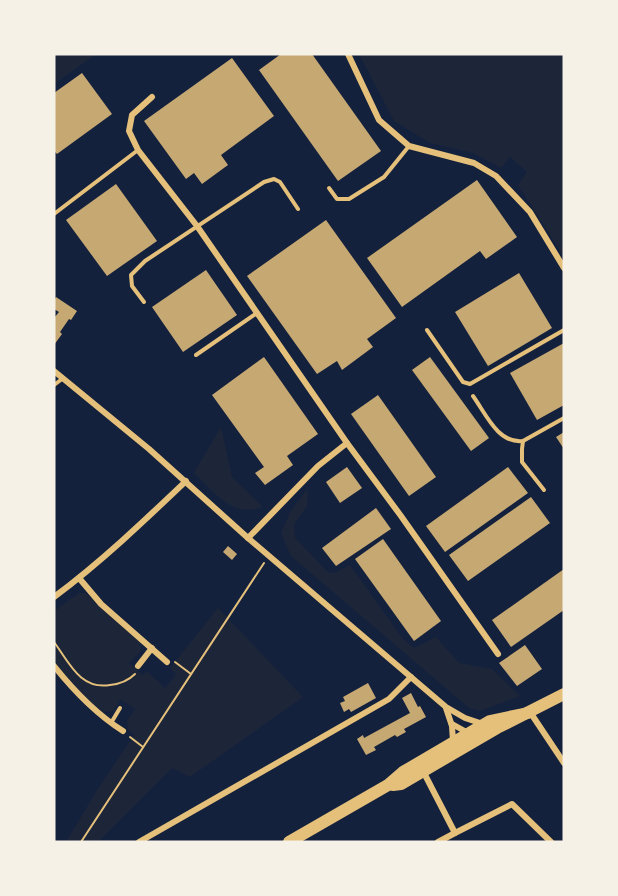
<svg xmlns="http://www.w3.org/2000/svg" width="618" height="896" viewBox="0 0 618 896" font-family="Roboto,sans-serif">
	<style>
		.green { fill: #1d2539 }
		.building { fill: #c6a872 }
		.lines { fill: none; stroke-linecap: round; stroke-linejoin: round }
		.path { stroke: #e5c07b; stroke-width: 2 }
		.service { stroke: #e5c07b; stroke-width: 4 }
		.minor { stroke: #e5c07b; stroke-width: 6 }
		.primary { stroke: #e5c07b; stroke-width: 12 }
	</style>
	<rect width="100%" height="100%" fill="#14213d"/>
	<g class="green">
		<path d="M54,54H96L54,84Z"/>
		<path d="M359,54H564V257L518,185L527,172L510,157L501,168L473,153L430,143L394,121Z"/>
		<path d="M221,427L232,477L263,507C232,518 215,493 194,473Z"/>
		<path d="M308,488L307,506L294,525L295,538L329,573L336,572L350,565L403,639L414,648L436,637L459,663L492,669L520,696L480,711L469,708L291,556L281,533L290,512Z"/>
		<path d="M79,593H85L140,641L141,651L129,663L143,675L147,671L165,688L176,674L170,668L218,608L303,697L190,777L172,768L98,842H66L96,792L134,735L128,729L127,721L135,709L120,699L114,711L100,712L63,675L54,661V611Z"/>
	</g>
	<g class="building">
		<path d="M281,54H312L381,151L338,181L259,70Z"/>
		<path d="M232,58L274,116L221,155L228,165L202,184L194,173L186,179L144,121Z"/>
		<path d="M82,73L112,114L57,154L54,151V93Z"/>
		<path d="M477,180L517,237L486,259L480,251L402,307L367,258Z"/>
		<path d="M116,184L157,241L107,276L66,220Z"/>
		<path d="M326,220L396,318L367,339L373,347L342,370L337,361L317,374L247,276Z"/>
		<path d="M206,270L237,315L183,352L152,307Z"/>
		<path d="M519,273L552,328L488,366L455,312Z"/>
		<path d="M56,297L77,311L71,320L69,319L60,332L62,334L54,345V318L59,312L54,309V301Z"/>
		<path d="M564,343V405L537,420L510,373Z"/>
		<path d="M264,357L318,434L287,456L293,465L265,485L255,473L264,467L212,395Z"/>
		<path d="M430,357L489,438L471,451L412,370Z"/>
		<path d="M378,395L436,477L409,496L351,414Z"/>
		<path d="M564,432V449L556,437Z"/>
		<path d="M347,467L362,488L340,503L326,482Z"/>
		<path d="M508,467L528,493L445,552L426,526Z"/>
		<path d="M531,497L550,523L468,581L449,555Z"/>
		<path d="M376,508L391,529L336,566L322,548Z"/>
		<path d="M383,539L441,621L414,641L355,559Z"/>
		<path d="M228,546L237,554L232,560L223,552Z"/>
		<path d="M564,569V610L511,647L492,620Z"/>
		<path d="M525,645L542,669L517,686L499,663Z"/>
		<path d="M368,683L376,698L351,712L349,709L344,712L340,703L345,701L343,697Z"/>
		<path d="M411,693L418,707L420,706L426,717L404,729L406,732L397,737L395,735L374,747L376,750L366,755L357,739L363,735L364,738L410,713L402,698Z"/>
	</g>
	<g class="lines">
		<g class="path">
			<path d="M54,642C69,662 80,690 110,685C120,684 128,681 135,674"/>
			<path d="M175,662L191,674"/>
			<path d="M130,737L143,747"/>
			<path d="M81,842L264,563"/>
		</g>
		<g class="service">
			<path d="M329,188L337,199H349L384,177L409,146"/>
			<path d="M54,214L138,150"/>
			<path d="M144,302L132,286L131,275L145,261L264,182L274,179L280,182L298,209"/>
			<path d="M427,330L463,382L470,384L564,330"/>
			<path d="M196,355L257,313"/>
			<path d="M54,385L62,379"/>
			<path d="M473,396C486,414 498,444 523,441L564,418"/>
			<path d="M523,441L522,449V462L544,490"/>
			<path d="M111,723L120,708"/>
		</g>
		<g class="minor">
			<path d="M348,54L379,120L409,146L474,163L496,176L530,212L564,268"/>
			<path d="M152,97L132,115L129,131L138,150L197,226L347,443L401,516L498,654"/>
			<path d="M54,371L149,449L248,538L446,707L465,718L483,724"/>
			<path d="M248,538L318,466L347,443"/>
			<path d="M79,578L101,604L167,662"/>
			<path d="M54,597C101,562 144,521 186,481"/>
			<path d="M54,666C74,691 96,714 123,731"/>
			<path d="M138,666L152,648"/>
			<path d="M446,708L452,726L453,741"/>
			<path d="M530,712L564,763"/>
			<path d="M452,724L470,734"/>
			<path d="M423,771L455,833L438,842"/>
			<path d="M455,833L512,804L551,842"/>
			<path d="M139,842L389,699L411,677"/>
		</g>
		<g class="primary">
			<path d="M393,785L401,784L497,728L564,694"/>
			<path d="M289,842L388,785L403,772L490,721L528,713"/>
		</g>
	</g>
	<rect width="618" height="896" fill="none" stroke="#f6f1e7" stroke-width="111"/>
</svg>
